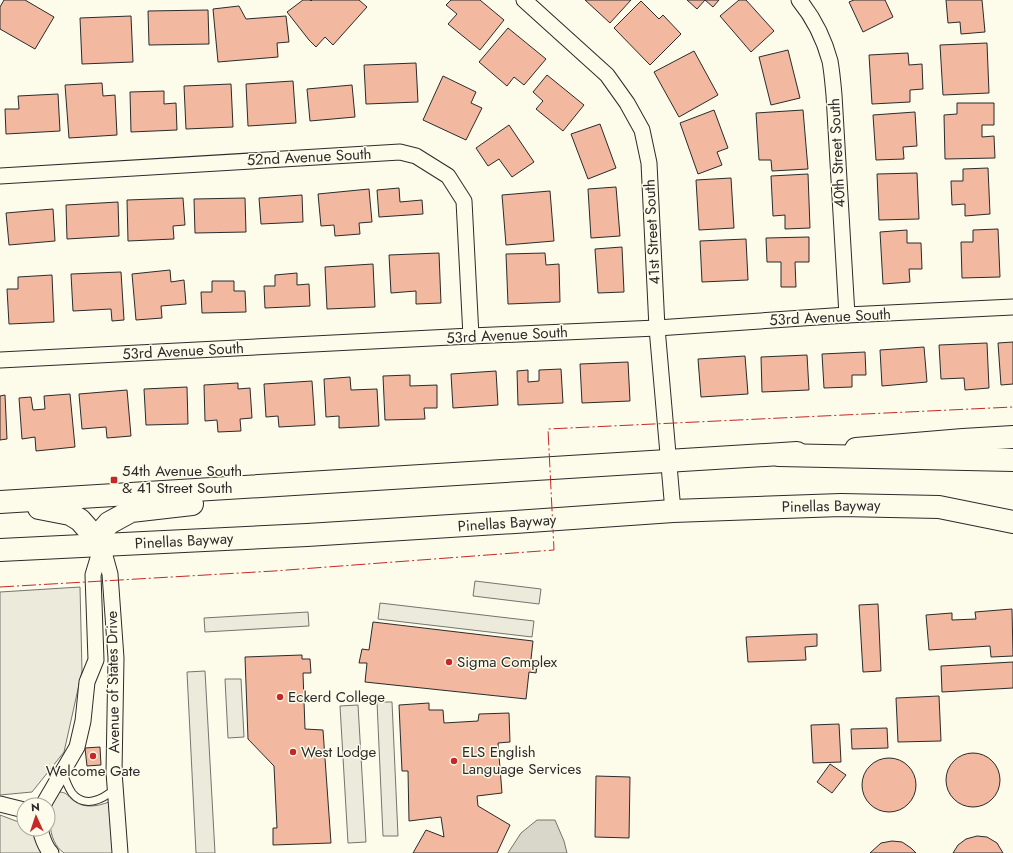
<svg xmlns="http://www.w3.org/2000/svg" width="1013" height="853" viewBox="0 0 1013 853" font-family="Jost,sans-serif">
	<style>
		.green { fill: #ecebdb; stroke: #74746e }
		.parking { fill: #eceadb; stroke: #74746e }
		.water { fill: #d8d7c9; stroke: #74746e }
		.building { fill: #f2b8a0; stroke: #2b2b2b }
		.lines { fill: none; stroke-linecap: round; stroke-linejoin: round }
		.lane-casing { stroke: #2b2b2b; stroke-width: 9 }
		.street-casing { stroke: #2b2b2b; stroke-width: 17 }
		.primary-casing { stroke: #2b2b2b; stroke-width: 24 }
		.highway-casing { stroke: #2b2b2b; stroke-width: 24 }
		.lane { stroke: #fdfbea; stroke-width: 7 }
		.street { stroke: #fdfbea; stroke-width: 15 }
		.primary { stroke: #fdfbea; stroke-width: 22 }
		.highway { stroke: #fdfbea; stroke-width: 22 }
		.power { stroke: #c62828; stroke-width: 1; stroke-dasharray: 14 3 2 3; stroke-linecap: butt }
		.poi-dot { fill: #c62828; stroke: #fdfbea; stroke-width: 1.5 }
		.labels { text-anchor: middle; stroke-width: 3; stroke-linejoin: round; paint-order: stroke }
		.street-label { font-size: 15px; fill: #2b2b2b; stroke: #fdfbea }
		.poi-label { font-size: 15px; fill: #2b2b2b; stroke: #fdfbea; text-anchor: start }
	</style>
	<rect width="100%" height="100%" fill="#fdfbea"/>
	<g class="green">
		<path d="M80,587L82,671L64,752L32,792L0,795V592Z"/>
		<path d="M58,792C68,792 67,796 74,801C85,809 98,806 109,802L114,853H64C46,841 47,808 58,792Z"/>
		<path d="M0,815L24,824V829H31L43,853H0Z"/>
	</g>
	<g class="parking">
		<path d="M475,581L541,589L539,604L473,596Z"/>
		<path d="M380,603L534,621L532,637L378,619Z"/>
		<path d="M308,612L309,626L205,632L204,618Z"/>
		<path d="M205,671L215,853H196L187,672Z"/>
		<path d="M225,679H241L244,737L228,738Z"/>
		<path d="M377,702H392L398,836H383Z"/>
		<path d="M358,705L366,842L348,843L340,706Z"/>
	</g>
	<path class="water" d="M537,820H555L564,841L567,853H508L521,833Z"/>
	<g class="building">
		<path d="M4,0H25L54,17L35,49L0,29V7Z"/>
		<path d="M303,0H310L311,1L312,0H359L367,7L333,45L325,37L316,47L309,40L287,12Z"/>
		<path d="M451,0H480L504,20L480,50L448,24L457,14L446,5Z"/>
		<path d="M585,0H631L610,23Z"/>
		<path d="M687,0H705L697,9Z"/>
		<path d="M705,0H719L713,7Z"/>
		<path d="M739,0H746L774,31L751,52L720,16Z"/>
		<path d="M854,0H885L893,17L863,32L849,2Z"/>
		<path d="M946,0H982L985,32L961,34L960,22L948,23Z"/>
		<path d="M641,1L659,19L663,15L681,34L650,65L614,28Z"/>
		<path d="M239,6L246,19L286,16L289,42L277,43L278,57L218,62L213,9Z"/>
		<path d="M208,10L209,44L149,45L148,11Z"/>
		<path d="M131,16L133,62L82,64L80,18Z"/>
		<path d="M508,28L546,59L524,85L514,77L507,86L479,62Z"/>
		<path d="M987,43L989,93L943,95L940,45Z"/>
		<path d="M788,50L800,98L771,105L759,57Z"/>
		<path d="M694,51L718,95L679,117L654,72Z"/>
		<path d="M908,53L909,65L922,64L923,89L910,90V102L872,104L869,55Z"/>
		<path d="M416,63L418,102L366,104L364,65Z"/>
		<path d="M547,75L584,105L563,131L536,109L543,101L533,92Z"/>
		<path d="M443,76L476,92L471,103L482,108L466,140L423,120Z"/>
		<path d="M293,81L296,123L248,126L246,84Z"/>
		<path d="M102,83L103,96L115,95L117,135L69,138L65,85Z"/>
		<path d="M231,84L233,127L186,129L184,86Z"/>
		<path d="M352,85L355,117L310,121L307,89Z"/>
		<path d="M164,91V104L176,103L177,130L131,132L130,92Z"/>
		<path d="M58,94L60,131L6,134L5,109H19L18,96Z"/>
		<path d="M957,103H994V125H982V137L994,136L995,158L945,159L944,115L957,114Z"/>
		<path d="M714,110L728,148L717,152L722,165L698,174L680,123Z"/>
		<path d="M803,110L808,169L772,171L771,160H759L756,113Z"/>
		<path d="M915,112L917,146L903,147L904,159L876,160L873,115Z"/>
		<path d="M600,124L616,168L588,179L571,134Z"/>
		<path d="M509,125L534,162L512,177L499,159L488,166L476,148Z"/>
		<path d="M988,168L990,214L965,216V204L952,205L951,181H963V169Z"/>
		<path d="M917,173L919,219L879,220L877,174Z"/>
		<path d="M808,174L810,228L785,229V215L773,216L771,176Z"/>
		<path d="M731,178L734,228L699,230L696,180Z"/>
		<path d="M616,187L620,236L591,238L588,189Z"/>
		<path d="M399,188L400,202L422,200L423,214L379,217L377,190Z"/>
		<path d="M369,189L372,222L359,223L360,234L335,236L334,225L321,226L318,194Z"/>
		<path d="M550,191L554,241L506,245L502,195Z"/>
		<path d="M302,195L303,222L261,224L259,198Z"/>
		<path d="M183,198L185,225L173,226L174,239L128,241L127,200Z"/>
		<path d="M245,198L246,232L195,233L194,199Z"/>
		<path d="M118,202L119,236L67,239L66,205Z"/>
		<path d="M53,209L55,241L9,245L6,213Z"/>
		<path d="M998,229L1000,277L962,278L961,242H973V230Z"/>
		<path d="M907,230V243H921L922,269H909L910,282L883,284L880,232Z"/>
		<path d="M809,237V262H795L796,287H781V262H767L766,238Z"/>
		<path d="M746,239L748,280L702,282L700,241Z"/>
		<path d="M622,247L624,292L598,293L595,249Z"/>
		<path d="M439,253L441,303L416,304V291L391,293L389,255Z"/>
		<path d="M545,253L546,265L559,264L560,302L508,304L506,254Z"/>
		<path d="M373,264L375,307L327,309L325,267Z"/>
		<path d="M170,270L171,282L184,280L186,304L161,306L162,318L136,320L132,274Z"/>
		<path d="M121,272L124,320L112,321L111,309L73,311L71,274Z"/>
		<path d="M297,273V285L309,284L310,306L265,308L264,286H275V275Z"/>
		<path d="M52,275L54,322L9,324L7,289H18V277Z"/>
		<path d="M212,281H234V291H245L246,312L202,313L201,292H212Z"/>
		<path d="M1013,342V384L1001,385L998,343Z"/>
		<path d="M987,343L989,388L965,390L964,378L941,379L939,345Z"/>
		<path d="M924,347L927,382L882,386L880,350Z"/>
		<path d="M865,352L866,375H852V387L824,388L822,354Z"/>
		<path d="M807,355L809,390L762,392L761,357Z"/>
		<path d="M745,356L748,394L701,397L698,359Z"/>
		<path d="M628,362L630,401L582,403L580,364Z"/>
		<path d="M561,369L563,403L518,405L517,371L528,370V382L539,381V370Z"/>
		<path d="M496,371L498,405L453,408L451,374Z"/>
		<path d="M410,375V386L437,385V408H424L425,419L385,420L383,376Z"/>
		<path d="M350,377L351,390L377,389L379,426L339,428V416L326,417L324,379Z"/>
		<path d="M312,381L315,425L279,427L278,416L266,417L264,384Z"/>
		<path d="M238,383V389L250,388L252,418L240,419L241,431L218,432L217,420L205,421L204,385Z"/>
		<path d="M187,387L188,424L146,425L144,389Z"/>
		<path d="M127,390L131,436L107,438L106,427L82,429L79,394Z"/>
		<path d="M70,394L75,447L36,451L35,437L22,439L19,398L31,397L33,410L45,409L44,396Z"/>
		<path d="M5,395L7,439L0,440V396Z"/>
		<path d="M878,604L881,671L863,672L859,605Z"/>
		<path d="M1012,609L1013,656L991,657L990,646L929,650L926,615L952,613V620L976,619L975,612Z"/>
		<path d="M373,622L533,641L531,659L538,661L536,673L529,672L526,699L365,682L367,663H359L362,649L369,650Z"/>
		<path d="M817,634V646L805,647L806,660L748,662L746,637Z"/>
		<path d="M302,655V659H310L311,673H303L305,729L323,730L331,843L273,845V828H277L274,766L248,739L245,657Z"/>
		<path d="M1013,662V688L942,692L941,666Z"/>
		<path d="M939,696L941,741L898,742L896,698Z"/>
		<path d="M429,703V710H443L444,723L478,721L479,714L509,713L510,742L498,743L502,793L477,796L478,806L510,825L497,853H413L426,830L444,837L441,817L409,821L408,771H402L399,705Z"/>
		<path d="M839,724L841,762L813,763L811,725Z"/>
		<path d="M887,728L888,748L852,749L851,729Z"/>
		<path d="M100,747L101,765L87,766L85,748Z"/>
		<circle cx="973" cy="780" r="27"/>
		<circle cx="889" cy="785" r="27"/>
		<path d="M830,764L846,775L832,793L817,782Z"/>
		<path d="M596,776L630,777L629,838L595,837Z"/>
		<path d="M977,836L987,837L997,843L1003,853H953L958,845L966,839Z"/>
		<path d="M892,841L902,842L911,848L916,853H870L881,843Z"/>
	</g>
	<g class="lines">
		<defs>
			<path id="lane" d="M63,772C65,779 68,787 72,793C85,809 103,799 115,789"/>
			<g id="street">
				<path d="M524,0L607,75L627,103L642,130L649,163L657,328L673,511"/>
				<path d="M799,0C813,17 824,39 830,61C832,72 833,84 834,95L847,315"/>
				<path d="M0,176L400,152L416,156L448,176L464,201L471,336"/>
				<path d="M0,360L471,336L657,328L847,315L1013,307"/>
				<path d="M102,545L110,574L116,658L114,772L120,853"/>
				<path d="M0,804L24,810"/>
				<path d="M43,805L77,747L83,721L87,682L96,660L93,575L102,545"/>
				<path d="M40,829C42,837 45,847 51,853"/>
			</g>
			<g id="primary">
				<path d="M856,449L963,440L1013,437"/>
				<path d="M0,502L797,453"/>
				<path d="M39,508L70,514L80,520L102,545"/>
				<path d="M102,545L103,530L109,523L131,511L192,504"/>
				<path d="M0,550L307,535L515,522L673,511L841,505L939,507L1013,522"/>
			</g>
			<path id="highway" d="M779,455L1013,460"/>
		</defs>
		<use href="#lane" class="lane-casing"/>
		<use href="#street" class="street-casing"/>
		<use href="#primary" class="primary-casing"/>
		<use href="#highway" class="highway-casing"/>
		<use href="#lane" class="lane"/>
		<use href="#street" class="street"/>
		<use href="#primary" class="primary"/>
		<use href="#highway" class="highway"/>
		<path class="power" d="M0,587L274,571L554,550L548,429L1013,407"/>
	</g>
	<g class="poi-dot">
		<rect x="110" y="476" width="8" height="8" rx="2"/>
		<circle cx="449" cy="662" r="4"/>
		<circle cx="280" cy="697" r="4"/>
		<circle cx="293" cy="752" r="4"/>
		<circle cx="93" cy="756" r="4"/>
		<circle cx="454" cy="761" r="4"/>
	</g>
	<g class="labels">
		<g class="street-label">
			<text transform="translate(837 153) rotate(-93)" y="5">40th Street South</text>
			<text transform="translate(309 157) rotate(-3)" y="5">52nd Avenue South</text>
			<text transform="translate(652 232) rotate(-93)" y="5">41st Street South</text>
			<text transform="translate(830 317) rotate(-3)" y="5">53rd Avenue South</text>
			<text transform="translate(507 335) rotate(-3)" y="5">53rd Avenue South</text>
			<text transform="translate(183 351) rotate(-3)" y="5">53rd Avenue South</text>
			<text transform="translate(831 506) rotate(-1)" y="5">Pinellas Bayway</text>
			<text transform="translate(507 523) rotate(-4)" y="5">Pinellas Bayway</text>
			<text transform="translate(184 541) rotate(-3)" y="5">Pinellas Bayway</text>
			<text transform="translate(113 682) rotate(-91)" y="5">Avenue of States Drive</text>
		</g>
		<g class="poi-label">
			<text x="122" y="476">54th Avenue South<tspan x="122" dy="17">&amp; 41 Street South</tspan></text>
			<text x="457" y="667">Sigma Complex</text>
			<text x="288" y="702">Eckerd College</text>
			<text x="301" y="757">West Lodge</text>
			<text x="462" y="757">ELS English<tspan x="462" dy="17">Language Services</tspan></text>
			<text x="93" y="776" text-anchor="middle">Welcome Gate</text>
		</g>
	</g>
	<g transform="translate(36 817) rotate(357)"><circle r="19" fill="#fdfbea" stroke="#a9a89e"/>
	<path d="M0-3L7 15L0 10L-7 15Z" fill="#c62828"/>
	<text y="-6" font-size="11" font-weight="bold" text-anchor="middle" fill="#2b2b2b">N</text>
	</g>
</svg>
